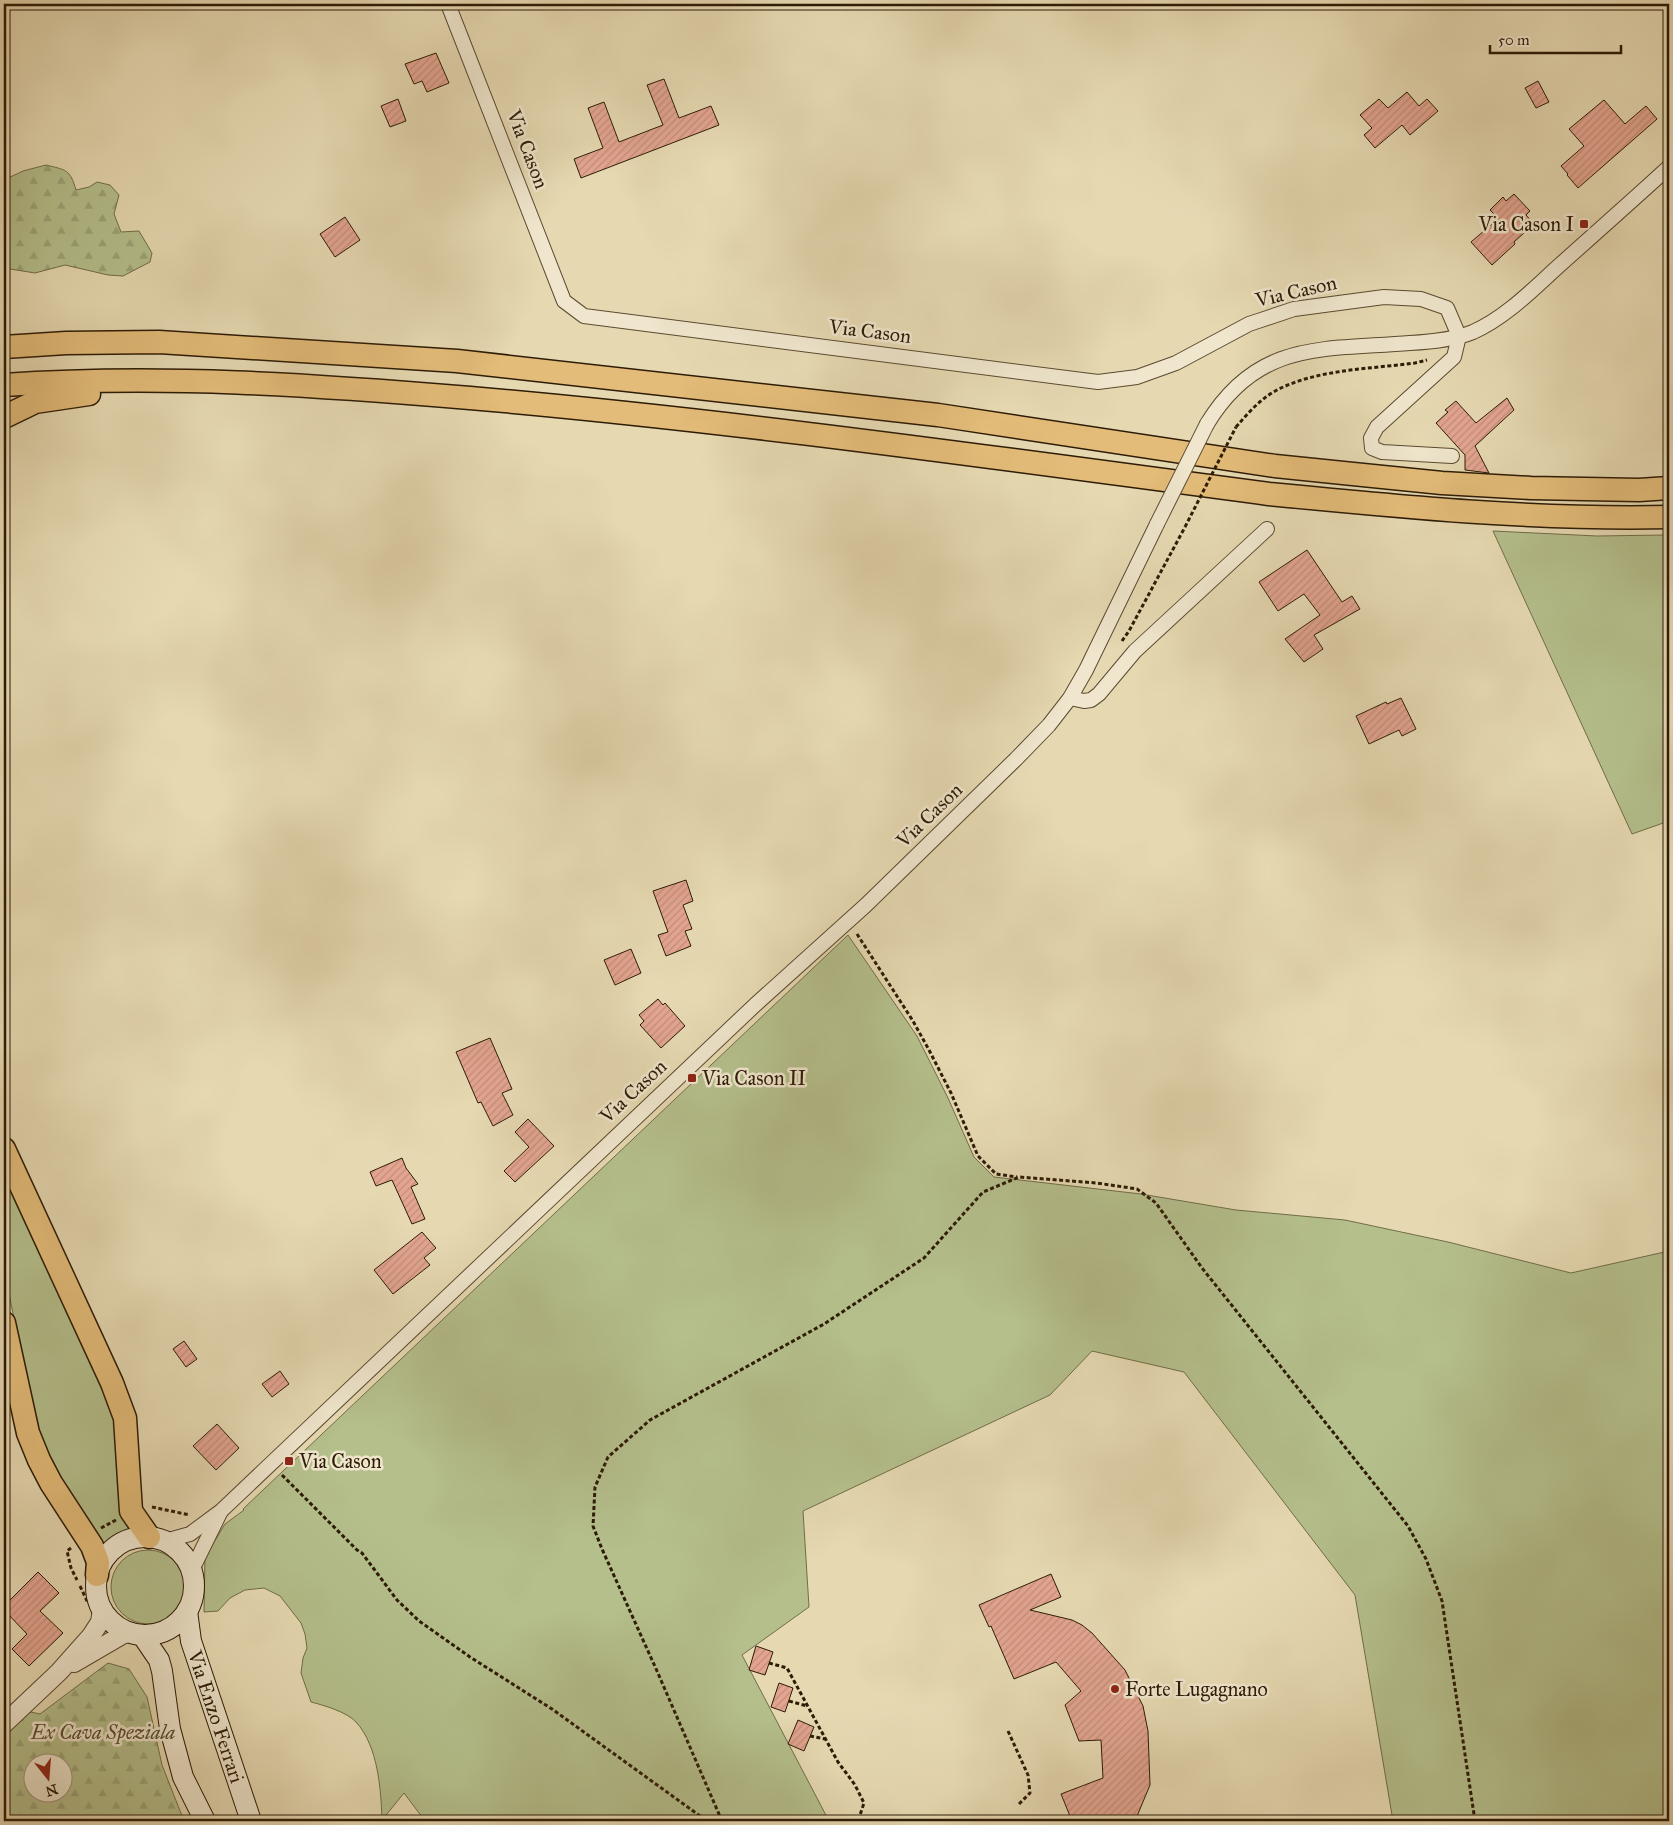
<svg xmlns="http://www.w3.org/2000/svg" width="1673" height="1825" viewBox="0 0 1673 1825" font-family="'IM FELL Great Primer',serif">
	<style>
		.grass { fill: #b4bf8c; stroke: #706d48 }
		.forest { fill: url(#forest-firs); stroke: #706d48; fill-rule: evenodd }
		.building { fill: url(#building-hatch); stroke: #2d1b05 }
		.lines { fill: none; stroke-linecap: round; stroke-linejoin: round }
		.minor-casing { stroke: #5b4a30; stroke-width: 16 }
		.tertiary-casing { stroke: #5b4a30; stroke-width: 20 }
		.secondary-casing { stroke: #2d1b05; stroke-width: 22 }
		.trunk-casing { stroke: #2d1b05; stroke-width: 25 }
		.path { stroke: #2d1b05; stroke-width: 3; stroke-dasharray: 4 2.5; stroke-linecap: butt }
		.minor { stroke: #efe6cd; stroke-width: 14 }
		.tertiary { stroke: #efe6cd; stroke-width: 18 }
		.secondary { stroke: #efe6cd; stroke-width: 20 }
		.trunk { stroke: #e3bc79; stroke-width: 22 }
		.minor-bridge-casing { stroke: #5b4a30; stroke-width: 16; stroke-linecap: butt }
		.path-bridge { stroke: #2d1b05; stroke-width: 3; stroke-dasharray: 4 2.5; stroke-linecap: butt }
		.minor-bridge { stroke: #efe6cd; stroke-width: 14 }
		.poi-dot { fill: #8f2418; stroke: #efe6cd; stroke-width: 2 }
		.labels { text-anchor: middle; stroke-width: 5; stroke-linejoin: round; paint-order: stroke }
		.street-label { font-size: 20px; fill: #2d1b05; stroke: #efe6cd }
		.poi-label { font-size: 20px; fill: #2d1b05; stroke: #efe6cd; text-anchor: start }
		.park-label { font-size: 20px; font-style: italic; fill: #564c2e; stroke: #efe6cd }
	</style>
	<defs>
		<pattern id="forest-firs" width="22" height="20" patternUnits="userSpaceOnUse" patternTransform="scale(1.25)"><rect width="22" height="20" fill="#b4bf8c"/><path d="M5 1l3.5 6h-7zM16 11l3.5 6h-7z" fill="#9ba477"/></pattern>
		<pattern id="building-hatch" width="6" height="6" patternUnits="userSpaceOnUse" patternTransform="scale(1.25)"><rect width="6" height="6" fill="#e3a590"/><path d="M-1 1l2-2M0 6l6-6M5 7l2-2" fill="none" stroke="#c38d7b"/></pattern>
	</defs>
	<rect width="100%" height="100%" fill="#e6d9b2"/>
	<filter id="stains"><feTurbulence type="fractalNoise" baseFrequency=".004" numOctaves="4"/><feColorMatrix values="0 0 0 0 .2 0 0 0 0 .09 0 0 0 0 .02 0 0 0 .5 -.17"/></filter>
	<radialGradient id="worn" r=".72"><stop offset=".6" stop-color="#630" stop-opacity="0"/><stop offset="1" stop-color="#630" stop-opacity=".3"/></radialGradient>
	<g class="grass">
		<path d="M1493,531L1597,536L1665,535L1669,547V821L1632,834Z"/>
		<path d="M848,935L917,1036L948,1098L974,1157L994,1177L1141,1194L1236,1210L1345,1220L1448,1242L1571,1273L1669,1251V1821H1393L1355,1595L1184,1372L1092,1351L1050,1395L803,1511L809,1607L742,1655L829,1821H425L404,1793L382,1820C381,1789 378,1746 356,1722C347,1712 323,1705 311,1702L301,1673L303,1658L307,1648L305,1634L301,1623L280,1596L264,1588L245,1590L230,1598L218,1611L204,1612L205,1557L225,1524L244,1510L243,1509Z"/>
		<path d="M4,1167L108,1394L116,1422L135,1530L118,1537L104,1547L72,1504L42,1443L31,1400L4,1270Z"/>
		<circle cx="148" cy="1587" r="37"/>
	</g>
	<g class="forest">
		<path d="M46,165C66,170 70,169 76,190L89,187L97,182L110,185L119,195L114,214L121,232L139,231L152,253L150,262L123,276L108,275L65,265L35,273L4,268V180L23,171Z"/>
		<path d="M108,1663L129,1669L147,1697L162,1765L184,1821H4V1733L26,1711L40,1714ZM32,1762H62V1792H32Z"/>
	</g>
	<g class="building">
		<path d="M436,53L449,83L427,92L422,81L414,84L405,64Z"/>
		<path d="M664,79L679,118L711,106L719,125L581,178L574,159L603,148L588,108L604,102L619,142L663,125L647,85Z"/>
		<path d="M1538,81L1549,102L1536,108L1525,88Z"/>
		<path d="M1407,92L1419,106L1427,99L1438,111L1410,135L1402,125L1375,148L1364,135L1372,128L1360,115L1379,99L1388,108Z"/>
		<path d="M398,99L406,121L390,127L381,106Z"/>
		<path d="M1604,100L1625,124L1646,106L1657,119L1578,188L1567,175L1568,174L1561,166L1584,146L1569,129Z"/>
		<path d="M1514,194L1530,211L1526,215L1534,224L1514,242L1515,244L1492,265L1471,242L1492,224L1488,220L1494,214L1490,210L1503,197L1506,201Z"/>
		<path d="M345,217L360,240L335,257L320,234Z"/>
		<path d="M1507,398L1514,410L1475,446L1489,473L1465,470V455L1436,423L1448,412L1445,410L1456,401L1476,423Z"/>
		<path d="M1307,550L1342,602L1352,596L1360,609L1314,635L1323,649L1304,662L1285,639L1320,615L1304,594L1278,611L1259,582Z"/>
		<path d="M1401,698L1416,729L1402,736L1399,730L1369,744L1356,716L1386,702L1387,704Z"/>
		<path d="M686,880L693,901L683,905L692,929L685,931L691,946L666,956L658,935L668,932L653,891Z"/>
		<path d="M631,949L641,973L615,985L604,960Z"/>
		<path d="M658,999L663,1005L665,1003L685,1026L661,1048L640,1025L644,1021L639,1015Z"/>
		<path d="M490,1038L512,1089L502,1093L513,1115L493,1126L481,1102L478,1103L456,1052Z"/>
		<path d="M528,1119L554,1146L515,1182L504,1171L529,1147L515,1132Z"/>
		<path d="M402,1158L406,1168L418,1184L411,1187L425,1219L412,1224L392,1180L376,1186L370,1172Z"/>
		<path d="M422,1232L436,1248L424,1258L430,1265L393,1294L374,1270Z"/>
		<path d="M184,1341L197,1359L186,1367L173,1349Z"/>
		<path d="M280,1371L289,1384L272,1397L262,1384Z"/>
		<path d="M217,1424L239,1448L216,1470L193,1446Z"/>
		<path d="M38,1572L59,1593L40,1611L63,1633L29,1666L12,1649L27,1634L4,1610V1606Z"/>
		<path d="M1051,1574L1061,1597L1030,1610L1072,1620L1082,1625L1092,1633L1125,1670L1143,1706L1148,1731L1150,1785L1135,1821H1072L1061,1794L1103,1778L1101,1740L1079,1741L1065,1705L1081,1691L1056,1662L1014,1679L991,1626L989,1627L979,1605Z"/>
		<path d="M756,1646L773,1652L765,1675L749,1670Z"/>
		<path d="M779,1683L793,1688L785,1712L771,1707Z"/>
		<path d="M798,1720L814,1727L804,1751L788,1744Z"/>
	</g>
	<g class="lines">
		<defs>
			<g id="minor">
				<path d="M448,4L564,301L584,316L1098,382L1137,377L1176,363L1249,324L1294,309L1384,297L1421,299L1447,308L1459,336L1454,357L1377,427L1371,438L1372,448L1382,452L1452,456"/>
				<path d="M1207,424C1258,340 1324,350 1410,343C1430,342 1453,340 1473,332C1507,317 1535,287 1562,263C1598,231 1634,199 1669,167"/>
				<path d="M1070,698L1084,701L1091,700L1099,694L1135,651L1267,529"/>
				<path d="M165,1541L190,1534L221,1511L755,1005L866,905L1016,759L1049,725L1070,698L1086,670L1157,524"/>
				<path d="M192,1570L220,1513"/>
			</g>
			<g id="tertiary">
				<path d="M74,1663L122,1635L130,1632"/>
				<path d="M4,1724L59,1672L91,1636L100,1622L102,1610"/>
			</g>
			<g id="secondary">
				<circle cx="145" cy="1586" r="49"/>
				<path id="s1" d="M187,1611L191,1641L251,1821"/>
				<path d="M142,1635L159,1660L162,1671L170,1729L183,1777L205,1821"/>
			</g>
			<g id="trunk">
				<path d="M4,347L66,343L159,342L457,361L938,415L1275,466L1353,474L1442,483L1531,488L1639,490L1669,488"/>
				<path d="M4,385C159,374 315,385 470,398C737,421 1003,459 1269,494C1402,507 1535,520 1669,517"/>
				<path d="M4,417L35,402L89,394"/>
				<path d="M4,1149L112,1383L125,1418L131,1511L149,1537"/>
				<path d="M4,1323L28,1433L39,1460L51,1483L92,1546L98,1562L97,1575"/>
			</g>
		</defs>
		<use href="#minor" class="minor-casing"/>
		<use href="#tertiary" class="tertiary-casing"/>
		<use href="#secondary" class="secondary-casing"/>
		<use href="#trunk" class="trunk-casing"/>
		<g class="path">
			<path d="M1236,427C1248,413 1262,397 1279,389C1320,369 1370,369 1415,363L1427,360"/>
			<path d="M1122,641L1129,631L1185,527"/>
			<path d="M857,934L913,1021L929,1050L951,1093L978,1156L996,1174L1017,1177"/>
			<path d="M282,1475L357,1550L362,1553L397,1600L419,1621L470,1657L552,1709L707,1821"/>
			<path d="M152,1507L190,1515"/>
			<path d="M101,1528L116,1520"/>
			<path d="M71,1548L67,1551L71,1568L77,1580"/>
			<path d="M80,1586L88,1603"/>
			<path d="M769,1663L787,1668L838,1762L855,1785L864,1803L859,1818"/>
			<path d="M789,1701L807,1706"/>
			<path d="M1008,1731L1028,1775L1030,1793L1019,1804"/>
			<path d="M810,1736L825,1739"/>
			<path d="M722,1821L657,1671L602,1549L593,1526L595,1487L608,1457L650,1420L824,1324L924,1258L983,1192L1019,1177L1097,1183L1137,1189L1156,1203L1202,1268L1408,1526L1426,1559L1442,1601L1475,1821"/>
			<path d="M851,1821C861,1817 868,1816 877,1821"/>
		</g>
		<use href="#minor" class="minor"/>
		<use href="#tertiary" class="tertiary"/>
		<use href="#secondary" class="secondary"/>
		<use href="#trunk" class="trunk"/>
		<defs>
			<path id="minor-bridge" d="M1157,524L1207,424"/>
		</defs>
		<use href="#minor-bridge" class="minor-bridge-casing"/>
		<path class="path-bridge" d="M1185,527L1236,427"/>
		<use href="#minor-bridge" class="minor-bridge"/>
	</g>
	<g class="poi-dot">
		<rect x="1579" y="219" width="10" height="10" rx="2.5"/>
		<rect x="687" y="1073" width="10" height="10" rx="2.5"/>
		<rect x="284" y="1456" width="10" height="10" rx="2.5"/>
		<circle cx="1115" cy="1689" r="5"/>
	</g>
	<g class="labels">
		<g class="street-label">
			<text transform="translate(528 149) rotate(69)" y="7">Via Cason</text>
			<text transform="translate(1296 291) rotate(-13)" y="7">Via Cason</text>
			<text transform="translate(870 331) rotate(7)" y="7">Via Cason</text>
			<text transform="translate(929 815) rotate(-44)" y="7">Via Cason</text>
			<text transform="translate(633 1091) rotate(-43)" y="7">Via Cason</text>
			<text dy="7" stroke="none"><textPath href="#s1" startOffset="110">Via Enzo Ferrari</textPath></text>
		</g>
		<g class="poi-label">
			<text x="1574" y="231" text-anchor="end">Via Cason I</text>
			<text x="702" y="1085">Via Cason II</text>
			<text x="299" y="1468">Via Cason</text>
			<text x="1125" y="1696">Forte Lugagnano</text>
		</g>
		<g class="park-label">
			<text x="103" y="1739">Ex Cava Speziala</text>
		</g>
	</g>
	<rect width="1673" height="1825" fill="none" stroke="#e6d9b2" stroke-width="20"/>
	<rect x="5" y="5" width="1663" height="1815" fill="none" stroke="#2d1b05" stroke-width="2.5"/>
	<rect x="10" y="10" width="1653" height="1805" fill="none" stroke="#2d1b05"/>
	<g transform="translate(48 1778) rotate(163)"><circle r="24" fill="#efe6cd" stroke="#a1957d"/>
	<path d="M0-4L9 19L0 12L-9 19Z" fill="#8f2418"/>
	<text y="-8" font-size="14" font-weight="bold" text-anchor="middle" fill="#2d1b05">N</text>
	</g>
	<path d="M1490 45v8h131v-8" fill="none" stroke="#2d1b05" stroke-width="2.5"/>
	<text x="1498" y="45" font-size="15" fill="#2d1b05" stroke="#efe6cd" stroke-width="4" paint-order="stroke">50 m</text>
	<rect width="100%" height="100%" filter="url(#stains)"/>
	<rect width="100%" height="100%" fill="url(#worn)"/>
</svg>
